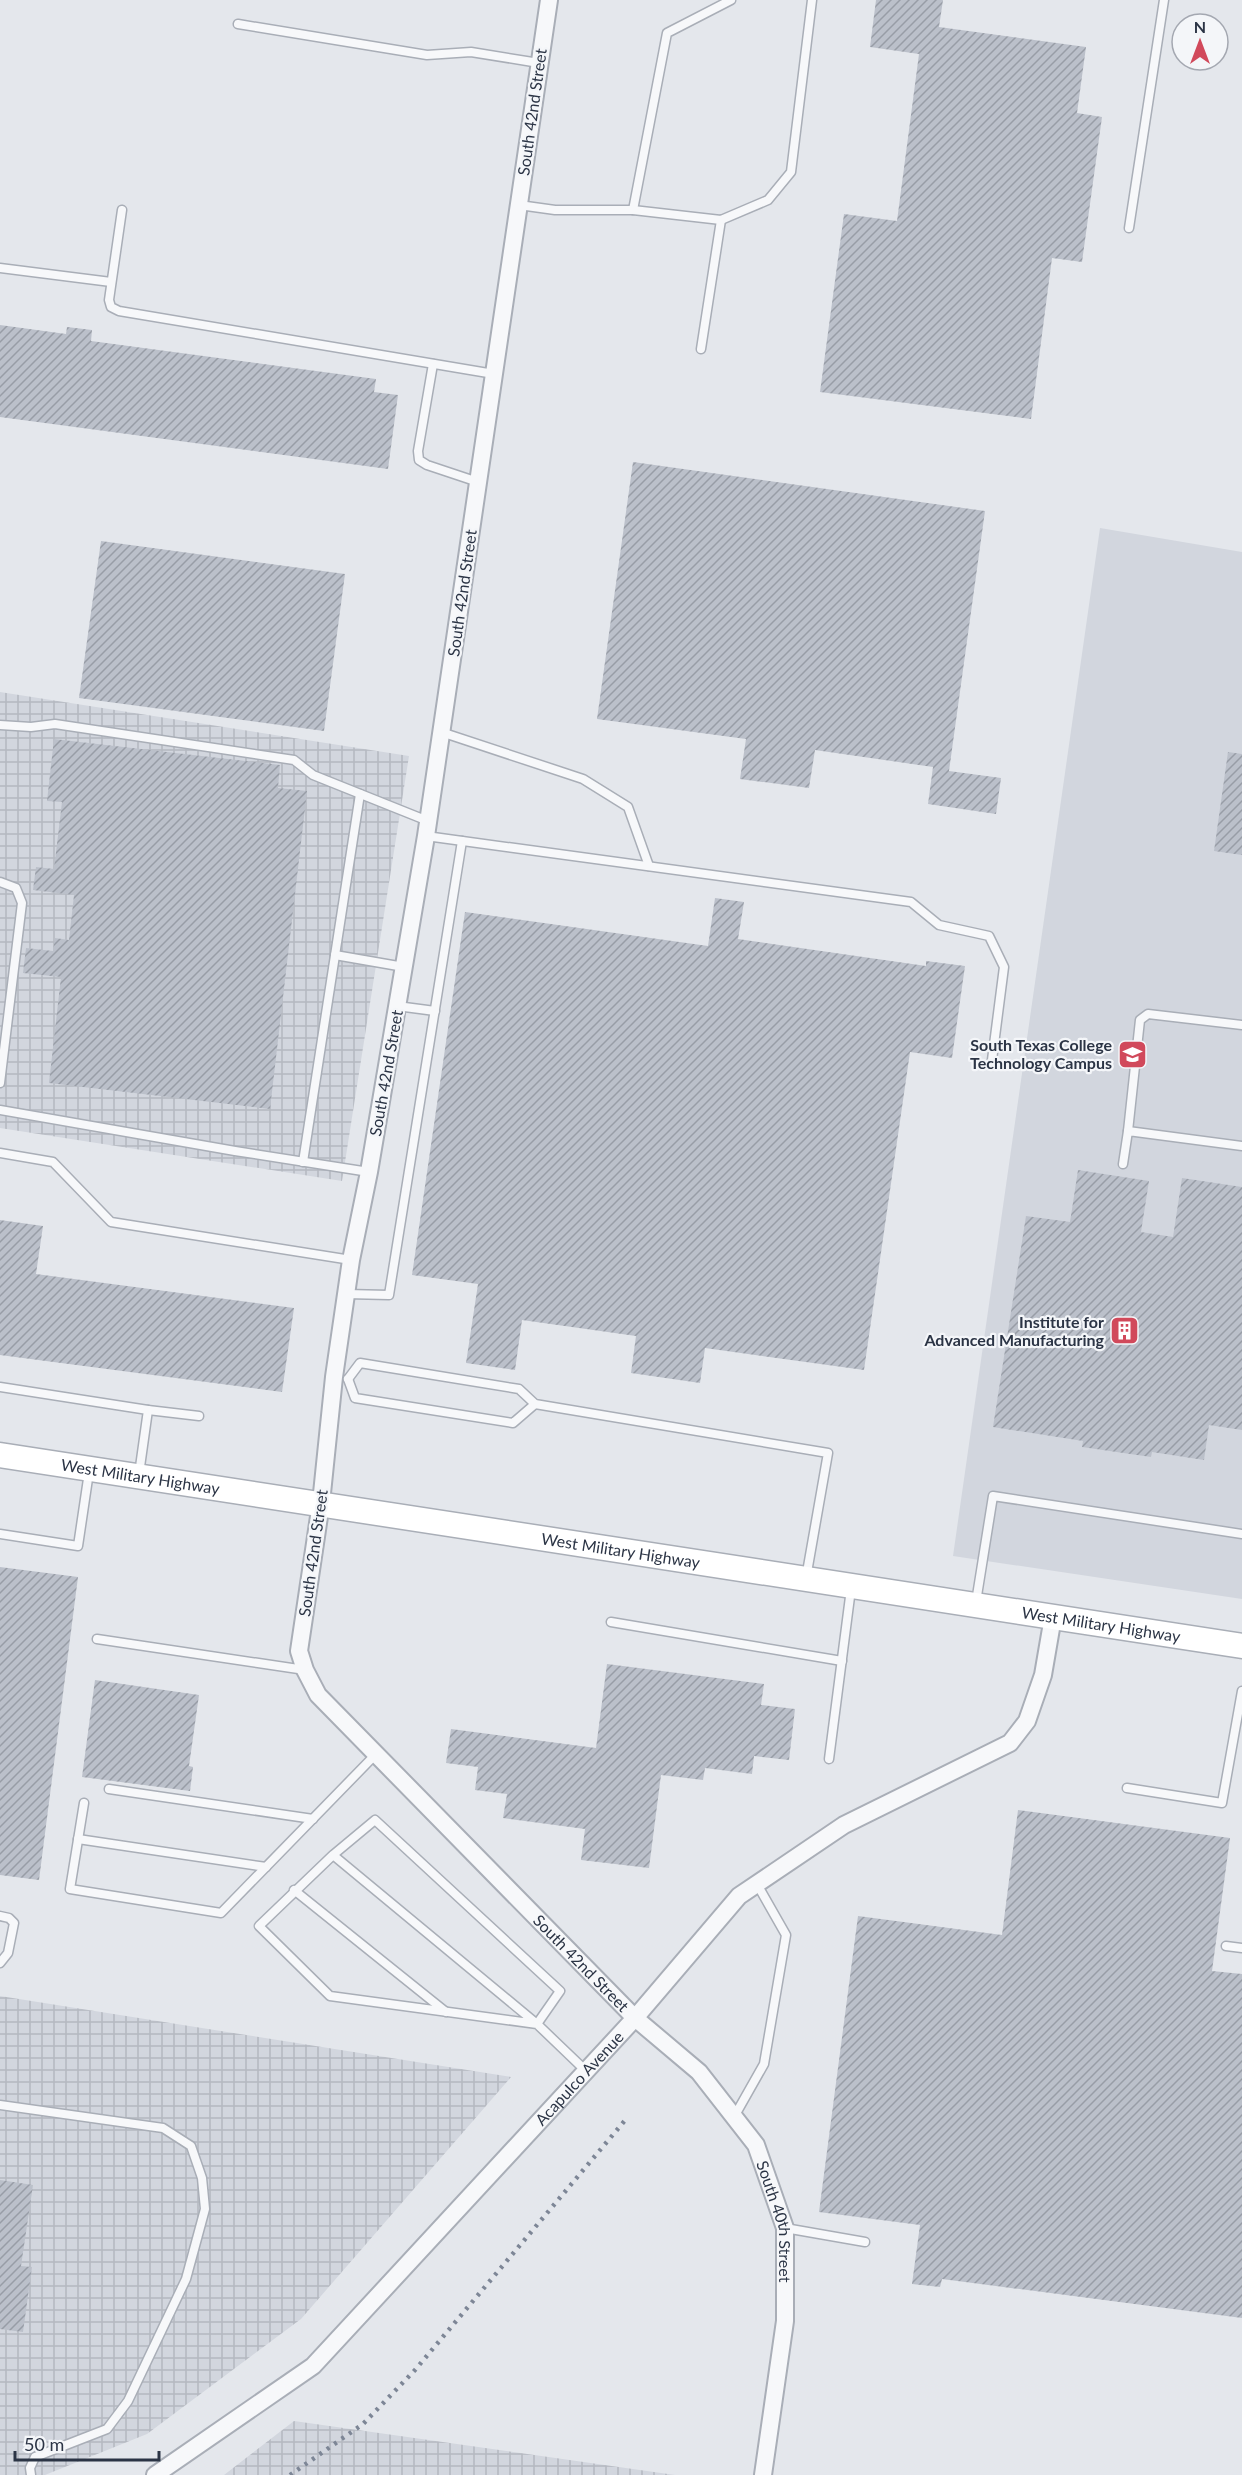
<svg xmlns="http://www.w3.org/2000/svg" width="1242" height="2475" viewBox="0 0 1242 2475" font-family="Lato,sans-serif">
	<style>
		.built { fill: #d2d6de }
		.industrial { fill: url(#industrial-grid) }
		.building { fill: url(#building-hatch) }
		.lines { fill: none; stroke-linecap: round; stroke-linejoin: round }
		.service-casing { stroke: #a9aeb7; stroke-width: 11 }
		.minor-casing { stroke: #a9aeb7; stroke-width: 20 }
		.secondary-casing { stroke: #a9aeb7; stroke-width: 27 }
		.service { stroke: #f7f8fa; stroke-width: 8 }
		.minor { stroke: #f7f8fa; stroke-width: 16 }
		.secondary { stroke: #fff; stroke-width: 24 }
		.rail { stroke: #7d8696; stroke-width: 4.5; stroke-dasharray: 3 6; stroke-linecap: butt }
		.labels { text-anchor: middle; stroke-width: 4.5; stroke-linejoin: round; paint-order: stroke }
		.street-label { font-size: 16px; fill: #2b3445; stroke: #f4f6f9 }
		.poi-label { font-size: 16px; font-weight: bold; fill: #2b3445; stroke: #f4f6f9; text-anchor: end }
	</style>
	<defs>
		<pattern id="industrial-grid" width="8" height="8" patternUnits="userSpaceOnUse" patternTransform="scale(1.5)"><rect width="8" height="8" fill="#d2d6de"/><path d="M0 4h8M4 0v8" fill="none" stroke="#b4b8c0"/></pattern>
		<pattern id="building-hatch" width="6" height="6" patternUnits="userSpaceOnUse" patternTransform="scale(1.5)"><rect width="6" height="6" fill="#bbc0ca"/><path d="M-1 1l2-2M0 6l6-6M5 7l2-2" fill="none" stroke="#989da6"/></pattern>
	</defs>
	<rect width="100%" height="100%" fill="#e4e7ec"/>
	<path class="built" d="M1100,528L1242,552V1599L953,1556Z"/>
	<g class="industrial">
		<path d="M0,692L409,756L342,1181L0,1128Z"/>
		<path d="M0,1996L511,2077L301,2319L147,2434L45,2475H0Z"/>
		<path d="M294,2421L675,2475H224Z"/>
	</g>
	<g class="building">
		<path d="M876,0H943L939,27L1086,47L1077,113L1102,117L1082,262L1052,258L1031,419L820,392L844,214L897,221L919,54L870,47Z"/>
		<path d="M0,325L66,334L67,327L92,330L91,341L376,379L374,392L398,395L388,469L0,417Z"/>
		<path d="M633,462L985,511L949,771L1001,778L996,814L928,804L933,767L815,750L809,788L740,779L746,739L597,719Z"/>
		<path d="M101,541L345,574L324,731L79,698Z"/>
		<path d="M54,739L280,765L278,788L307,791L270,1109L49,1083L61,977L23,973L26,948L53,951L55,938L69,940L74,895L33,890L36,867L54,869L62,802L47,801Z"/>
		<path d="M1228,752L1242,754V855L1214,851Z"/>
		<path d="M715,898L744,902L738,939L926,966V961L965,966L952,1058L910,1052L864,1370L705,1348L700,1383L631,1373L636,1336L522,1320L515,1370L466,1363L478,1284L412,1275L465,912L708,946Z"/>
		<path d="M1078,1170L1149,1181L1141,1232L1173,1237L1182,1178L1242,1187V1430L1209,1425L1204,1460L1152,1452L1151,1457L1082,1447L1083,1441L993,1427L1026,1216L1070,1222Z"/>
		<path d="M0,1220L43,1226L36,1274L294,1308L282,1392L0,1355Z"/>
		<path d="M0,1567L78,1577L39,1880L0,1875Z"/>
		<path d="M607,1664L764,1684L761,1705L795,1709L789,1760L754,1756L752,1774L705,1768L703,1780L661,1775L649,1868L581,1860L585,1829L503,1818L507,1794L475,1790L478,1767L446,1763L451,1729L596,1748Z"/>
		<path d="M95,1680L199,1695L189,1766L193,1767L190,1791L82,1777Z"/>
		<path d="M1018,1810L1230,1838L1212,1971L1242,1974V2318L942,2279L940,2287L912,2284L920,2225L819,2212L858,1916L1002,1935Z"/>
		<path d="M0,2180L33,2185L21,2266L32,2267L23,2332L0,2329Z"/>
	</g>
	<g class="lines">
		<defs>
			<g id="service">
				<path d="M238,24L427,55L471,52L539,63"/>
				<path d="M519,205L555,210H633L721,220L768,200L791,172L812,0"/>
				<path d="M122,210L109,300L111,307L119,311L494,374"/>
				<path d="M633,210L667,33L731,0"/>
				<path d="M1129,228L1164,0"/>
				<path d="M0,268L111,282"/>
				<path d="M701,349L721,220"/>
				<path d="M433,364L418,451L419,460L427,465L478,482"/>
				<path d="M0,725L31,727L55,724L294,760L313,775L428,821"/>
				<path d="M441,732L583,779L628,807L649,866"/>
				<path d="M426,836L911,902L939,925L989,936L1004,967L992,1060"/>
				<path d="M0,882L16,888L22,903L0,1083"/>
				<path d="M335,955L404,967"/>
				<path d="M397,1006L435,1011"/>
				<path d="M0,1110L235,1151L369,1172"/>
				<path d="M1128,1131L1140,1020L1148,1014L1242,1025"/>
				<path d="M0,1153L53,1162L111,1222L351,1260"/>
				<path d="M303,1162L360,794"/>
				<path d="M1123,1164L1128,1131L1242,1146"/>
				<path d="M346,1294L389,1295L462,841"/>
				<path d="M348,1379L360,1363L519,1389L535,1404L828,1453L806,1578"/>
				<path d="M348,1379L355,1398L513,1423L535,1404"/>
				<path d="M0,1387L148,1410L139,1474"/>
				<path d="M148,1410L199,1416"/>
				<path d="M0,1534L78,1546L89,1472"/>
				<path d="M976,1602L993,1496L1242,1534"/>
				<path d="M611,1622L842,1661"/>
				<path d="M97,1639L305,1670"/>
				<path d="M829,1759L851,1589"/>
				<path d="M1127,1788L1222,1803L1242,1691"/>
				<path d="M109,1789L313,1819"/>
				<path d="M84,1803L70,1889L221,1913L376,1754"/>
				<path d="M78,1839L266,1867"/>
				<path d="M333,1855L375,1820L560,1991L537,2024L330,1996L259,1926L333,1855L537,2024L586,2071"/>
				<path d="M294,1890L446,2012"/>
				<path d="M1226,1946L1242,1948"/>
				<path d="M0,1963L8,1953L14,1923L9,1918L0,1916"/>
				<path d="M0,2105L163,2128L191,2146L202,2178L205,2209L186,2279L128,2401L107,2429L35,2457L30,2468L31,2475"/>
				<path d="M734,2117L764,2064L786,1935L757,1884"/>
				<path d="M785,2228L865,2242"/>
			</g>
			<g id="minor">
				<path id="s1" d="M549,0L426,836L369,1172L351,1260L334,1377L321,1503L299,1651L305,1670L318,1695L635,2018L699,2072L756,2145L785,2228V2321L763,2475"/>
				<path id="s2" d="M155,2475L313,2366L635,2018L739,1896L844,1825L1010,1743L1027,1721L1043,1675L1053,1617"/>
			</g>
			<g id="secondary">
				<path id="s3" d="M0,1455L1242,1646"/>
			</g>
		</defs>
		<use href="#service" class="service-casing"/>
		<use href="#minor" class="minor-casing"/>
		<use href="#secondary" class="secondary-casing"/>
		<use href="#service" class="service"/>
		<use href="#minor" class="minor"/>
		<use href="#secondary" class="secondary"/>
		<path class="rail" d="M290,2475L363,2424L415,2370L627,2118"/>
	</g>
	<defs>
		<symbol id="university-square" viewBox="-11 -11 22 22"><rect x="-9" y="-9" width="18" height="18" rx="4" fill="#d1495b" stroke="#f4f6f9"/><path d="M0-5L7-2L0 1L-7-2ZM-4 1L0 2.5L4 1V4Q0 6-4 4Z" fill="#fff"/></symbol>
		<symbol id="building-square" viewBox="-11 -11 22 22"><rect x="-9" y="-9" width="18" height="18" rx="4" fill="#d1495b" stroke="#f4f6f9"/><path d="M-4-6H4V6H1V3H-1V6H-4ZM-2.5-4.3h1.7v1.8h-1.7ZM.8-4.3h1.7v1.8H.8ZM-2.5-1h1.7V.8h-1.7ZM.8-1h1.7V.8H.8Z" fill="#fff"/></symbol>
	</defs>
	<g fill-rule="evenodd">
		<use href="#university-square" x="1116" y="1038" width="33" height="33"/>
		<use href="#building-square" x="1108" y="1314" width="33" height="33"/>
	</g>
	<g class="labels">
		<g class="street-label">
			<text transform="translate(532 112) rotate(-82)" y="6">South 42nd Street</text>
			<text transform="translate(462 593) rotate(-82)" y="6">South 42nd Street</text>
			<text transform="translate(386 1073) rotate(-80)" y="6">South 42nd Street</text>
			<text dy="6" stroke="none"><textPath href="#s3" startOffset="142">West Military Highway</textPath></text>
			<text dy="6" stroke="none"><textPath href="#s3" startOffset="628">West Military Highway</textPath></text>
			<text transform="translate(313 1553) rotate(-82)" y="6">South 42nd Street</text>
			<text dy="6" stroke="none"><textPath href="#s3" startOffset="1114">West Military Highway</textPath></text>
			<text dy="6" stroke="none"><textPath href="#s1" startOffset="2094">South 42nd Street</textPath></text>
			<text dy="6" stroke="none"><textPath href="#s2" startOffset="584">Acapulco Avenue</textPath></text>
			<text dy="6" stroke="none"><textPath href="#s1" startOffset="2427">South 40th Street</textPath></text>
		</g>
		<g class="poi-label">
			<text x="1112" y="1051">South Texas College<tspan x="1112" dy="18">Technology Campus</tspan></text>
			<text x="1104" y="1328">Institute for<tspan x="1104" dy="18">Advanced Manufacturing</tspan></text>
		</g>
	</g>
	<g transform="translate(1200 42)"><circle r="28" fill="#f4f6f9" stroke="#a4a8b1" stroke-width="1.5"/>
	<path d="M0-4.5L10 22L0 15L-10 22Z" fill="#d1495b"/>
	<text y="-9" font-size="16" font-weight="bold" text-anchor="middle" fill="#2b3445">N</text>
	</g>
	<path d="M15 2451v9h144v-9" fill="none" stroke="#2b3445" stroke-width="3"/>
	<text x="24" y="2451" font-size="18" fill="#2b3445" stroke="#f4f6f9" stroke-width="4.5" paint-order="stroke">50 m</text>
</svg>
